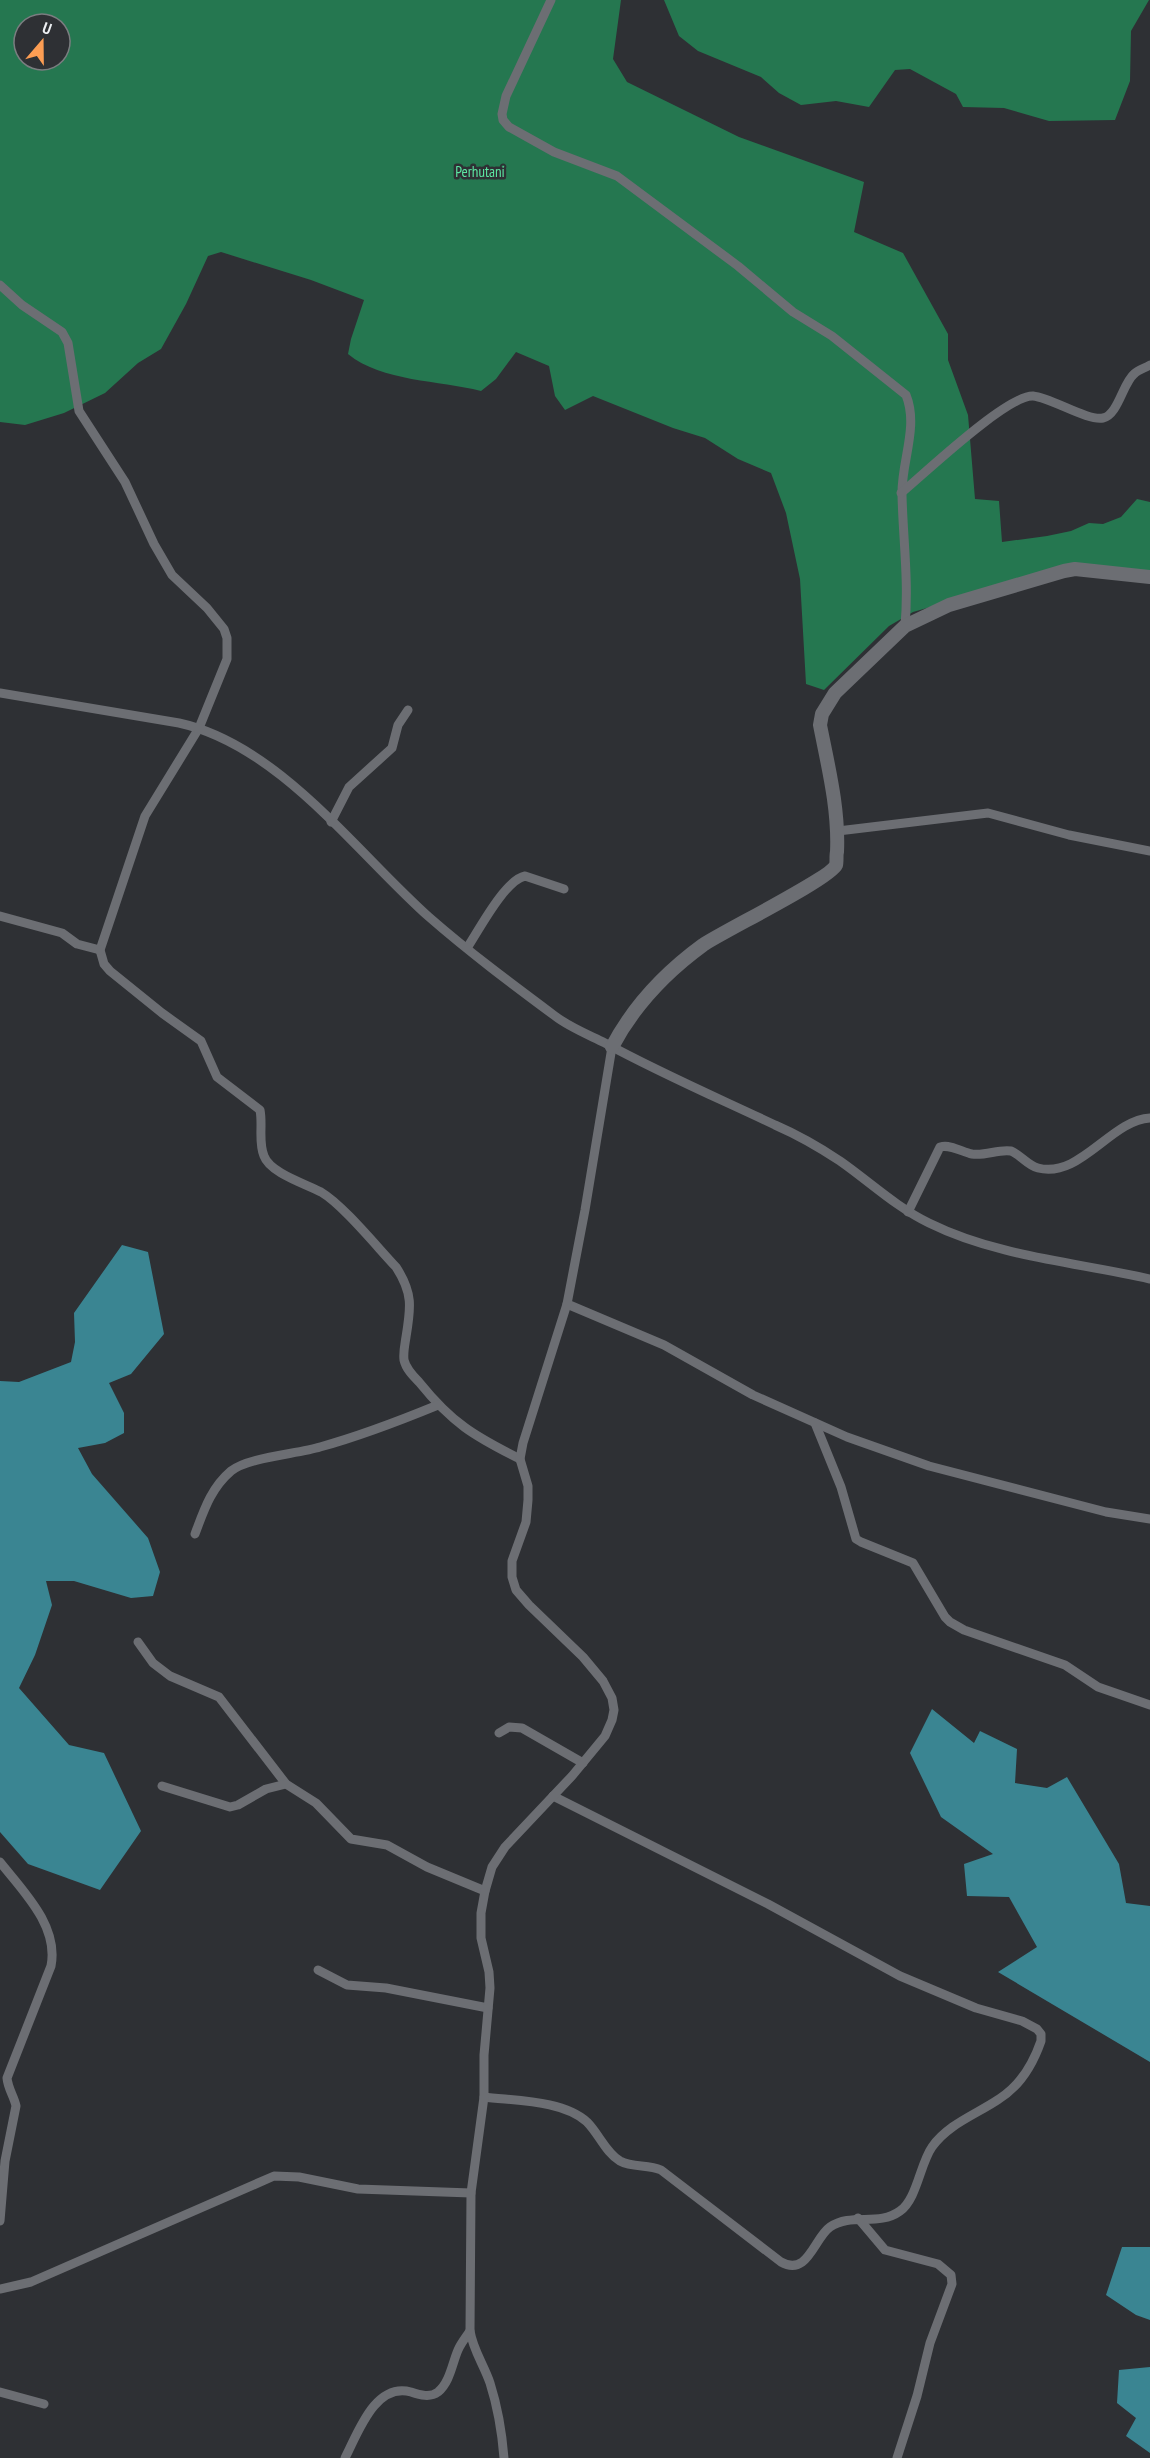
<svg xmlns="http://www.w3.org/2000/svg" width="1150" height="2458" viewBox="0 0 1150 2458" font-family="'PT Sans Narrow',sans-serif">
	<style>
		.forest { fill: #257750; fill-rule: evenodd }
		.water { fill: #3a8592 }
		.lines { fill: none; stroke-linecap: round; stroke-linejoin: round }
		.street { stroke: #6c6e73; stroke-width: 9 }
		.secondary { stroke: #6c6e73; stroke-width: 14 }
		.labels { text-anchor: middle; stroke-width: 5; stroke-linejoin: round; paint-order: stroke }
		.park-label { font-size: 15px; fill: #5ce7a2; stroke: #2e3034 }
	</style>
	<rect width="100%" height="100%" fill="#2e3034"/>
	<g class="forest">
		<path d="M0,0H621L613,59L627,82L739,137L864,182L854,232L903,253L948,334V360L968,415L975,499L999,501L1002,542L1047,536L1071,531L1089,523L1103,524L1121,517L1137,499L1150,502V572L1076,565L913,612L889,626L824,690L806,684L800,579L786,513L771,473L738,459L705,438L673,428L593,396L565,410L555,396L549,366L516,352L496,379L481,391C439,380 382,382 348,354L351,339L364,300L311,280L221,252L208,256L186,304L161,349L138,363L105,393L64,413L25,425L0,422ZM24,24H60V60H24Z"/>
		<path d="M664,0H1149L1131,31L1130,81L1115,120L1049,121L1004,108L963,107L956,94L910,69L895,70L869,107L836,101L801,105L779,93L761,77L698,51L679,36Z"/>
	</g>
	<g class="water">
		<path d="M122,1245L148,1252L164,1334L131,1374L109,1383L124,1413V1433L105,1443L78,1448L92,1474L148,1538L160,1572L153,1596L131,1598L74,1581H46L52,1605L35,1655L19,1688L69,1745L104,1753L141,1831L100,1890L28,1864L0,1832V1381L19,1382L71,1362L75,1342L74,1313Z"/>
		<path d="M932,1709L974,1743L980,1731L1017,1749L1015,1783L1047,1788L1067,1777L1119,1864L1126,1903L1150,1906V2062L998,1972L1037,1947L1009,1897L967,1896L964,1864L993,1854L941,1817L910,1753Z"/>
		<path d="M1122,2247H1150V2320L1136,2315L1106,2295Z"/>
		<path d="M1150,2367V2453L1126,2436L1136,2418L1117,2403L1119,2370Z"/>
	</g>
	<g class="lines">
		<g class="street">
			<path d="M551,0L506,96L502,114L503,120L509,127L554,152L617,176L738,266L793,312L832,336L906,395C919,427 901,462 902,495C903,539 909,581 905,626"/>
			<path d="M0,285L22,305L62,332L68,343L79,411L125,482L154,544L172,575L207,608L224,629L227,638V659L199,728L145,816L100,950L104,964L110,971L162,1013L201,1041L217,1077L260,1110C263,1125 258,1142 264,1156C270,1173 306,1184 321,1192C343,1205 377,1247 396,1267C413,1293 411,1307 406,1337C405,1344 403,1352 404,1360C406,1369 413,1376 419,1382C452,1423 474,1436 520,1459"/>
			<path d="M901,493C924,474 1007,395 1033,396C1052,398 1087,421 1103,418C1118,415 1123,383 1134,374C1138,370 1145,368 1150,365"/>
			<path d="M0,693L179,723C279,745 356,852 429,917C469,952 512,984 555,1016C569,1027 589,1035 605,1043C660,1073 718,1098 775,1125C798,1135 819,1147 840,1161C870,1182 896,1207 929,1223C998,1257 1076,1262 1150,1279"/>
			<path d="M331,822L349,787L392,748L398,725L408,710"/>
			<path d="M838,831L988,813L1069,835L1150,851"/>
			<path d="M0,916L62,933L77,944L100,950"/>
			<path d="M467,948C479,930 505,880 525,876L564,889"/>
			<path d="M908,1212L940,1147C951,1144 962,1152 972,1154C986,1156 998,1149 1011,1151C1021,1155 1027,1165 1038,1168C1080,1179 1111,1120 1150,1118"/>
			<path d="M567,1304L664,1345L753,1395L847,1437L929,1466L1106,1512L1150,1519"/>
			<path d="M815,1423L841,1487L856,1539L861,1542L913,1563L945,1617L950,1622L964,1630L1065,1665L1098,1687L1150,1705"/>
			<path d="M195,1534C204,1510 211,1488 231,1471C248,1457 298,1454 320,1447C360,1436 399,1421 438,1405"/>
			<path d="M138,1642L153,1663L170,1676L219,1697L286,1784L316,1803L351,1839L387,1845L427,1867L485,1891"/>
			<path d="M499,1733L509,1727L522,1728L583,1763"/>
			<path d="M162,1786L230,1807L238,1805L266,1789L286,1784"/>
			<path d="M0,1862C23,1891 59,1926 51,1966L7,2078C8,2089 14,2096 16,2106L5,2161L0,2221"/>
			<path d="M318,1970L347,1985L386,1988L488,2008"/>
			<path d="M484,2097C515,2101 563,2100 587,2122C599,2134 606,2153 620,2161C633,2168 648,2164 661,2170L781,2262C808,2277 814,2238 830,2227C852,2212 878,2227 900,2211C917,2199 920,2164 932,2147C948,2124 977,2114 999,2099C1020,2086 1033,2064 1041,2041V2034L1037,2029L1022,2021L976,2008L900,1976L768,1904L553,1796"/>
			<path d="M858,2218L885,2250L938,2264L951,2275L952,2284L930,2343L917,2396L897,2458"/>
			<path d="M0,2289L31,2282L274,2176L299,2177L358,2189L471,2193"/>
			<path d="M0,2392L44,2404"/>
			<path d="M345,2458C358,2433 375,2382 411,2392C420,2395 430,2398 438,2392C450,2382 452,2364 458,2350C461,2343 466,2337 470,2331"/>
			<path d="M504,2458C502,2433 498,2408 490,2383C484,2365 473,2350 470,2331L471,2193L484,2097V2055L490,1988L489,1972L481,1938V1913L485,1891L492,1867L505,1847L572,1776L605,1736L612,1720L614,1710L612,1698L603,1681L583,1657L529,1605L516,1590L512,1577V1561L526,1522L528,1500V1486L520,1459L523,1443L567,1304L585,1210L612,1047"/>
		</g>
		<path class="secondary" d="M612,1047C633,1007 666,972 703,945C722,932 831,878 836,865C837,862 836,855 837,852C839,809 828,766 820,725L822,714L835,693L905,626L949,605L1064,571L1075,569L1150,577"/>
	</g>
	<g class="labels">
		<g class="park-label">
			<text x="480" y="177">Perhutani</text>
		</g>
	</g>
	<g transform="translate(42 42) rotate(20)"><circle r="28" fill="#2e3034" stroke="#7b7d80" stroke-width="1.5"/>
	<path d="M0-4.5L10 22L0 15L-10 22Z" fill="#fc9d53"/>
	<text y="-9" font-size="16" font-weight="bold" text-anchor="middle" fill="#eef0f3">U</text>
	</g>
</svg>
